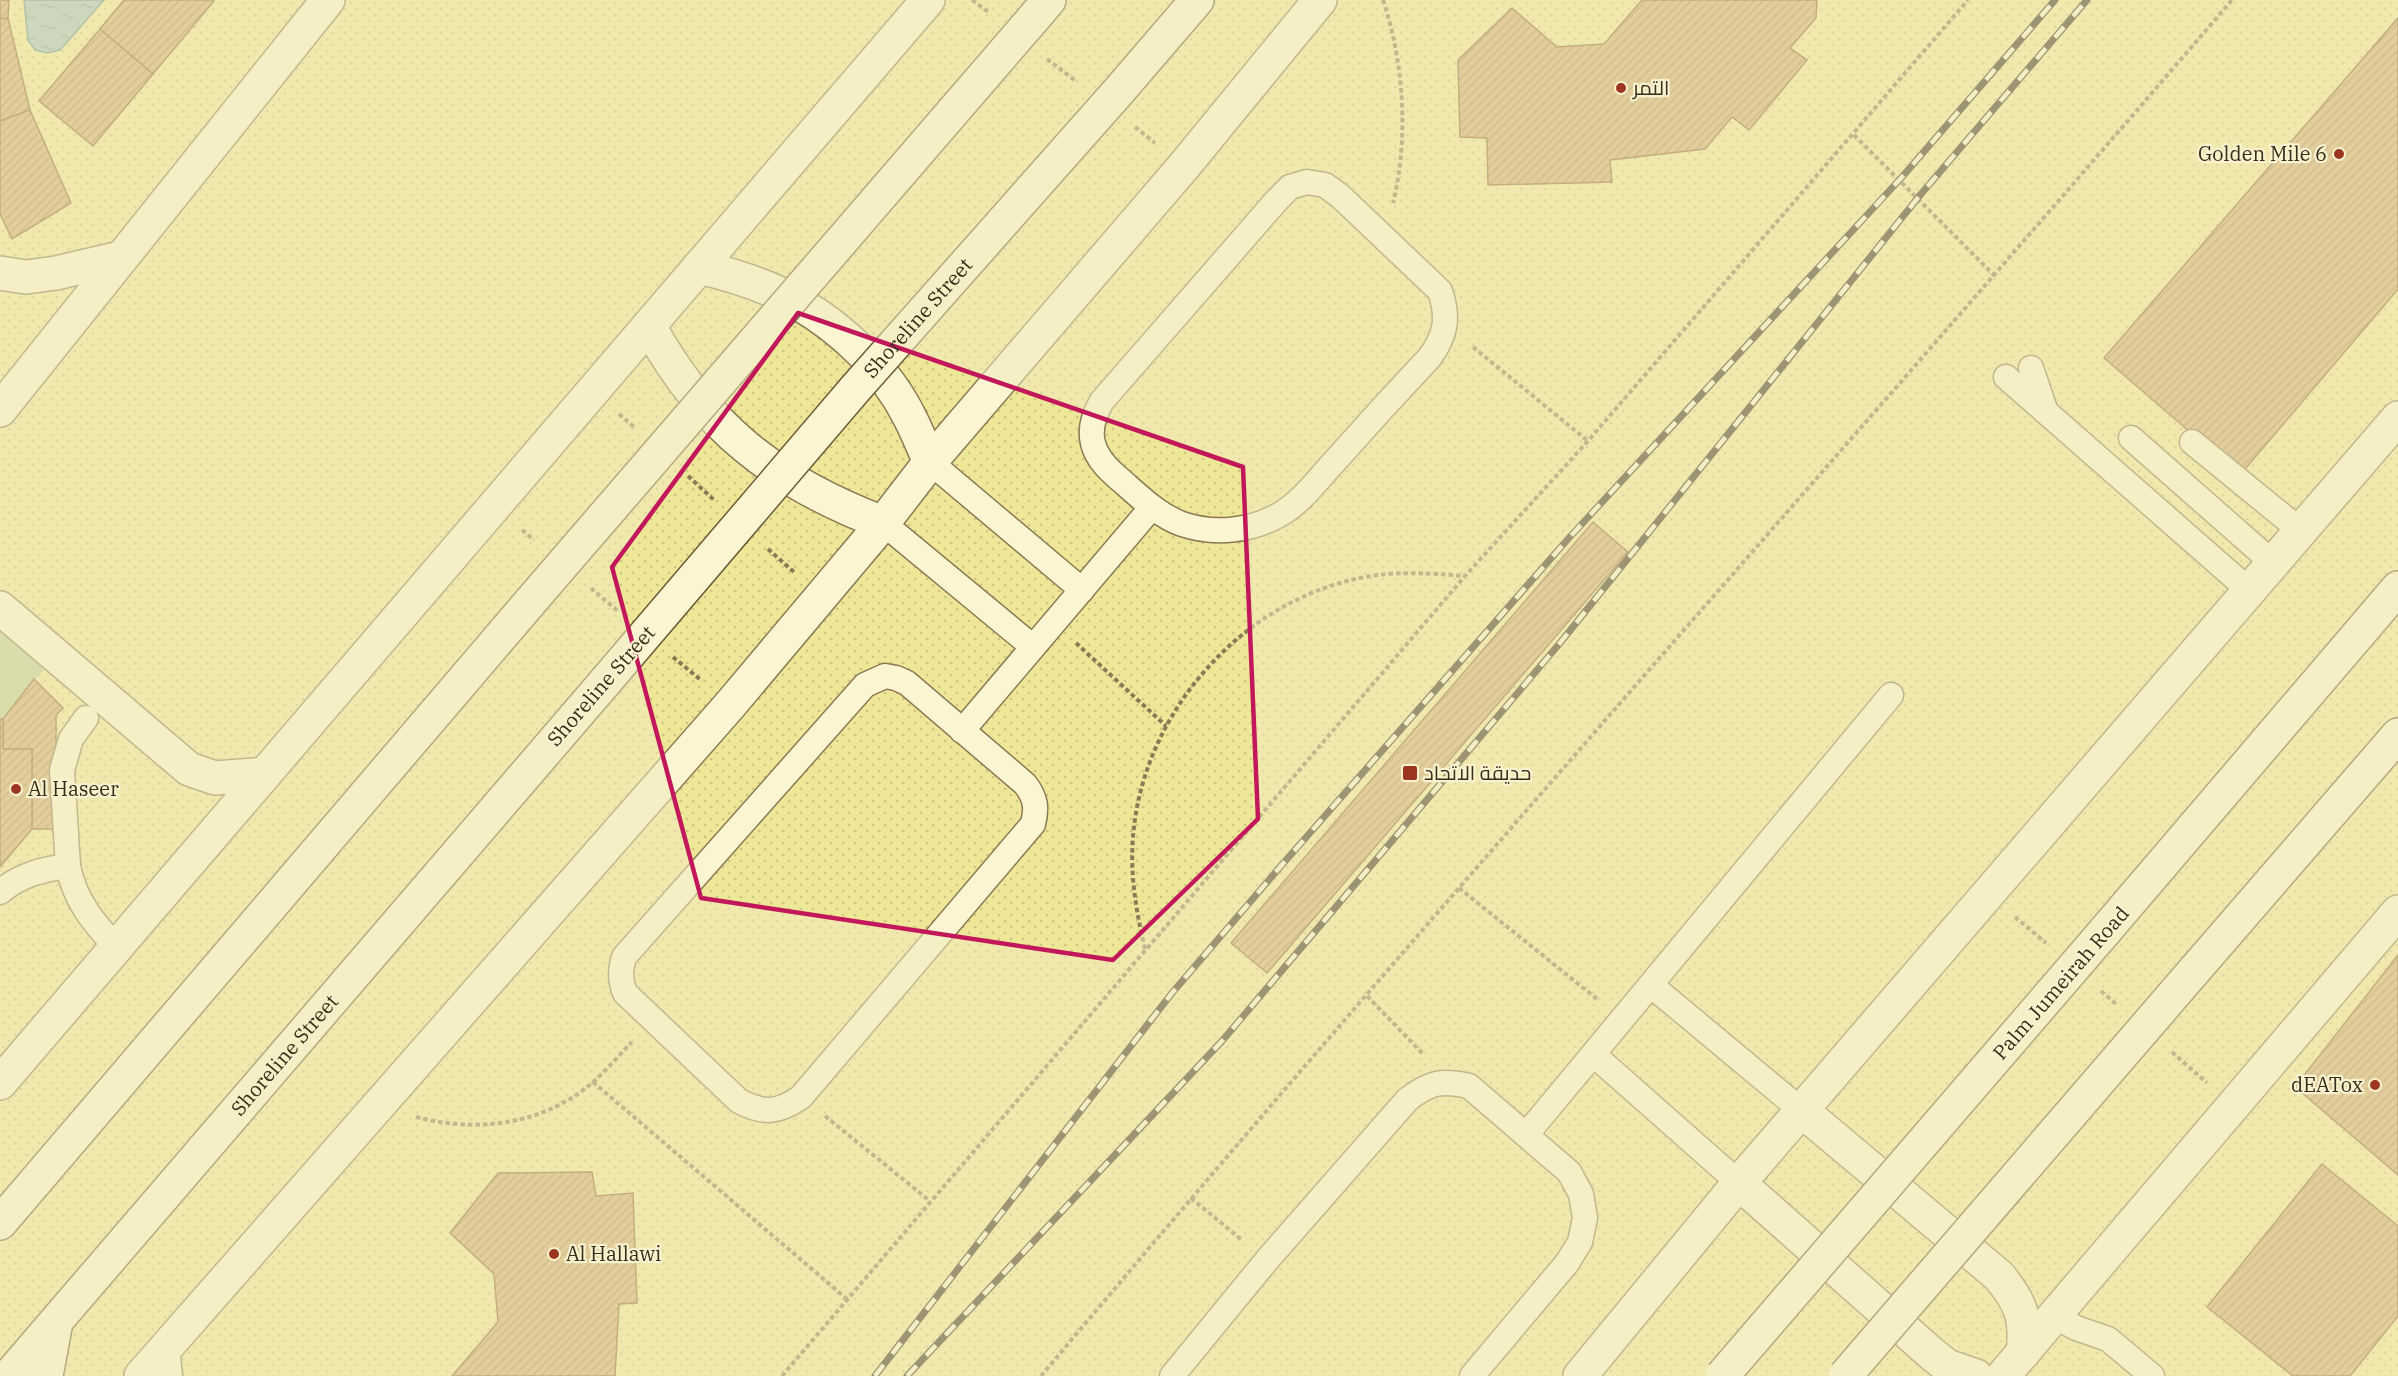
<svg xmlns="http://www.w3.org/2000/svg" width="2398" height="1376" viewBox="0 0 2398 1376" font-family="'IBM Plex Serif',Cairo,serif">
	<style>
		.sand { fill: url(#sand-dots) }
		.garden { fill: #bdcf91 }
		.water { fill: url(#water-ripples); stroke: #68908d; stroke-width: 1.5 }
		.building { fill: url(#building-hatch); stroke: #8b683a; stroke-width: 1.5 }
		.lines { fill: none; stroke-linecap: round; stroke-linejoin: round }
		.service-casing { stroke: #8a7a55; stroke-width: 27 }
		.minor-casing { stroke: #8a7a55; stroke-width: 36 }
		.tertiary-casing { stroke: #8a7a55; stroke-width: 36 }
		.secondary-casing { stroke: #6c5b39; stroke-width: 36 }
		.path { stroke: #8a7a55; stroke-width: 4; stroke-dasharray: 4.5 3; stroke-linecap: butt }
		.service { stroke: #fbf6d1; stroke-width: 24 }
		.minor { stroke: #fbf6d1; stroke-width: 33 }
		.tertiary { stroke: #fbf6d1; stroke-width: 33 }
		.secondary { stroke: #fbf6d1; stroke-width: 33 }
		.rail-casing { stroke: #382e1b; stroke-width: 7 }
		.rail { stroke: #f8f3ce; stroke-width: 4.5; stroke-dasharray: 14; stroke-linecap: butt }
		.secondary-bridge-casing { stroke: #6c5b39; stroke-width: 36; stroke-linecap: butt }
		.secondary-bridge { stroke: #fbf6d1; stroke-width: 33 }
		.marked { fill: none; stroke: #c2185b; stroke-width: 4.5; stroke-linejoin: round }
		.poi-dot { fill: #9d3621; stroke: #f8f3ce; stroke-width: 2 }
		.labels { text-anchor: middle; stroke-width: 4.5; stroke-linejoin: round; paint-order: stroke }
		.poi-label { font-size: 20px; fill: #382e1b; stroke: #f8f3ce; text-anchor: start }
		.street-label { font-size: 20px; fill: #382e1b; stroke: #f8f3ce }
	</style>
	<defs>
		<pattern id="sand-dots" width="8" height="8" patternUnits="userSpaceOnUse" patternTransform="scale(1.5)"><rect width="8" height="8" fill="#efe798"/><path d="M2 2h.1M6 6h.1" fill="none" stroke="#cec682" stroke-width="1.8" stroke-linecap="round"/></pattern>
		<pattern id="water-ripples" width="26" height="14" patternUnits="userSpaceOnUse" patternTransform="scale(1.5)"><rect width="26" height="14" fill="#a2c2be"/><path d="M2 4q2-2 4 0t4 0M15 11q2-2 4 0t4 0" fill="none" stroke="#859e9a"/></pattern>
		<pattern id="building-hatch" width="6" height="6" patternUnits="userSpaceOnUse" patternTransform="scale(1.5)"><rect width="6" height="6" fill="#d2aa71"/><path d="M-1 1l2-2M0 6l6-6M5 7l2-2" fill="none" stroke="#ab8b5c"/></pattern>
	</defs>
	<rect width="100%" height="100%" fill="#f1eabe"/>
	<rect class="sand" x="0" y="0" width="2398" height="1376"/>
	<path class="garden" d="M0,621L50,662L3,719H0Z"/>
	<path class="water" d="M24,0H104L60,50L47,53L35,50L28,40Z"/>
	<g class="building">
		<path d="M0,0H9L8,18L0,19Z"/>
		<path d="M124,0H212L214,1L153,74L100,29Z"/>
		<path d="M1642,0H1817L1816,18L1790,48L1807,60L1749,130L1732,117L1705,149L1610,160L1612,182L1488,185L1487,138L1460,137L1458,60L1512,8L1557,47L1604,44Z"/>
		<path d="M8,18L30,110L0,121V19Z"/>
		<path d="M2398,18V289L2240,475L2104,358Z"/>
		<path d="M100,29L153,74L93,146L39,101Z"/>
		<path d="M30,110L71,203L12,239L0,214V121Z"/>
		<path d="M1593,522L1628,552L1267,973L1231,943Z"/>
		<path d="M34,679L63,708L56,715V829H32V749H3V719Z"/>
		<path d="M0,719H3V749H32V829L0,867Z"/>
		<path d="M2398,955V1175L2295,1087Z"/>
		<path d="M2322,1164L2398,1226V1316L2350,1376H2293L2207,1307Z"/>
		<path d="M592,1172L596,1196L633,1193L637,1303L619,1304L615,1376H452L498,1322L494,1274L450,1233L498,1173Z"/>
	</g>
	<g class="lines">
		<defs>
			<g id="service">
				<path d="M1307,182L1325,185L1340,196L1440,291C1449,317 1446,335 1430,357C1398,391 1366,426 1335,461C1318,479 1301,503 1279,515C1251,531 1214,535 1182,524C1157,515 1136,493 1116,476C1090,454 1084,431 1102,401L1277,200L1290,187Z"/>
				<path d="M2031,368L2046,412"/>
				<path d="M2006,377L2250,591"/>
				<path d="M2131,438L2273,563"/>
				<path d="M2192,442L2301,531"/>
				<path d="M930,462L1082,590"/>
				<path d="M883,523L1033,647"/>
				<path d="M885,676L896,678L907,683L1025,784C1036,798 1037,808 1033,824L801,1097C778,1113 764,1114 739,1101L625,993C620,980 620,971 624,957L865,685Z"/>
				<path d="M86,718L71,739L62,770L68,866C75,901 93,922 116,947"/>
				<path d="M962,731L1152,507"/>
				<path d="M0,892C20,875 43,869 68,866"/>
				<path d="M1652,986L1801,1110"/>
				<path d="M1594,1055L1739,1183"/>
				<path d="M1526,1135L1891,695"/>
				<path d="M2055,1316L2076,1328L2108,1339L2152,1376"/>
				<path d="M167,1347L170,1376"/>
				<path d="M1172,1376L1267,1260L1408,1099C1431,1082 1441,1080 1469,1086L1569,1172L1581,1194L1585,1218L1580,1242L1567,1263L1472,1376"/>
			</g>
			<g id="minor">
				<path d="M0,273L26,277L56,273L120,258"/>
				<path d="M0,410L328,0"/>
				<path d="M0,608L189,769L215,778L265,774"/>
			</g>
			<g id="tertiary">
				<path d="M699,267C733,275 768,286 798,303C843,329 886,370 909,416C917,431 923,447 930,462"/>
				<path d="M649,326C705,428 775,482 883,523"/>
				<path d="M0,1083L928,0"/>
				<path d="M1801,1110L1999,1276C2021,1303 2027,1318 2023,1353"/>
				<path d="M1739,1183L1932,1354L1947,1366L1976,1376"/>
				<path d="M141,1376L730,705L883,523L930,462L1184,166L1320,0"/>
				<path d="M1580,1376L1739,1183L2398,418"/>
				<path d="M2003,1376L2398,912"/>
			</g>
			<g id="secondary">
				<path d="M1032,20L1049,0"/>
				<path d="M1118,92L1197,0"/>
				<path d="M2105,931L2398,588"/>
				<path d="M2174,994L2398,735"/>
				<path d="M0,1223L531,601"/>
				<path id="s1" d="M9,1376L605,682"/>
				<path d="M46,1376L56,1322"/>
			</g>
		</defs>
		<use href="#service" class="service-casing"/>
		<use href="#minor" class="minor-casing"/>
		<use href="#tertiary" class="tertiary-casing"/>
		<use href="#secondary" class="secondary-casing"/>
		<g class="path">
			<path d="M972,0L990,13"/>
			<path d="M1383,0C1404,63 1409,138 1393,203"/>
			<path d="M1047,59L1077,82"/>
			<path d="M1135,127L1155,143"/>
			<path d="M1854,135L1995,276"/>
			<path d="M1473,347L1588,441"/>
			<path d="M619,414L634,427"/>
			<path d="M688,476L714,500"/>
			<path d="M522,530L534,540"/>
			<path d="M768,549L794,572"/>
			<path d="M591,588L619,612"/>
			<path d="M1076,643L1166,726"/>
			<path d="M673,657L702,681"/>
			<path d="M1459,888L1597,999"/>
			<path d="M2015,917L2046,943"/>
			<path d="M1145,949C1136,911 1130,875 1133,837C1143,705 1255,586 1387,574C1413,572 1439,574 1464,576"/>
			<path d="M2101,991L2116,1004"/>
			<path d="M1367,996L1423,1054"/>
			<path d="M2172,1052L2207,1083"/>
			<path d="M593,1082L848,1300"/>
			<path d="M825,1116L930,1201"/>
			<path d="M416,1117C477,1133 544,1125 593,1082C607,1070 619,1055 632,1042"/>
			<path d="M1191,1198L1243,1241"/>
			<path d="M782,1376L1465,576L1588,441L1968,0"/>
			<path d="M1041,1376C1431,912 1837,460 2232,0"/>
		</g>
		<use href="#service" class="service"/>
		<use href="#minor" class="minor"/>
		<use href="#tertiary" class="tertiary"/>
		<use href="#secondary" class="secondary"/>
		<defs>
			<g id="rail">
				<path d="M875,1376L1172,993L1280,867L1568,539L1902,177L2055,0"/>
				<path d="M907,1376L1222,1041L1560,643L1921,194L2087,0"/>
			</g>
		</defs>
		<use href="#rail" class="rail-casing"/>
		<use href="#rail" class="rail"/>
		<defs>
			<g id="secondary-bridge">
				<path d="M531,601L1032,20"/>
				<path id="s2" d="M605,682L855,389L1118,92"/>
				<path d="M1722,1376L2105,931"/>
				<path d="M1845,1376L2174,994"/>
			</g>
		</defs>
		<use href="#secondary-bridge" class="secondary-bridge-casing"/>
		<use href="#secondary-bridge" class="secondary-bridge"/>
	</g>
	<path d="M0 0H2398V1376H0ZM798,313L1243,467L1258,819L1113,960L701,898L612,567Z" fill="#f1eabe" fill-opacity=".55" fill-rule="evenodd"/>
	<path class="marked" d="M798,313L1243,467L1258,819L1113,960L701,898L612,567Z"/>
	<g class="poi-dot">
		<circle cx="1621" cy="88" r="6"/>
		<circle cx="2339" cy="154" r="6"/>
		<rect x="1402" y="765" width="16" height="16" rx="3"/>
		<circle cx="16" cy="789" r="6"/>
		<circle cx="2375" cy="1085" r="6"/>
		<circle cx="554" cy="1254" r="6"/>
	</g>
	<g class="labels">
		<g class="poi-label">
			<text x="1633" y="95">التمر</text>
			<text x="2327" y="161" text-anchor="end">Golden Mile 6</text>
			<text x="1424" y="780">حديقة الاتحاد</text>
			<text x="28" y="796">Al Haseer</text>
			<text x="2363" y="1092" text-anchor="end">dEATox</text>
			<text x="566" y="1261">Al Hallawi</text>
		</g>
		<g class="street-label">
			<text dy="7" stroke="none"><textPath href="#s2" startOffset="480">Shoreline Street</textPath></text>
			<text transform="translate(601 686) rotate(-49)" y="7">Shoreline Street</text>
			<text transform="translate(2061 983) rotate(-49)" y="7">Palm Jumeirah Road</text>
			<text dy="7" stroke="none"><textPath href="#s1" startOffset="423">Shoreline Street</textPath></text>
		</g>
	</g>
</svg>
